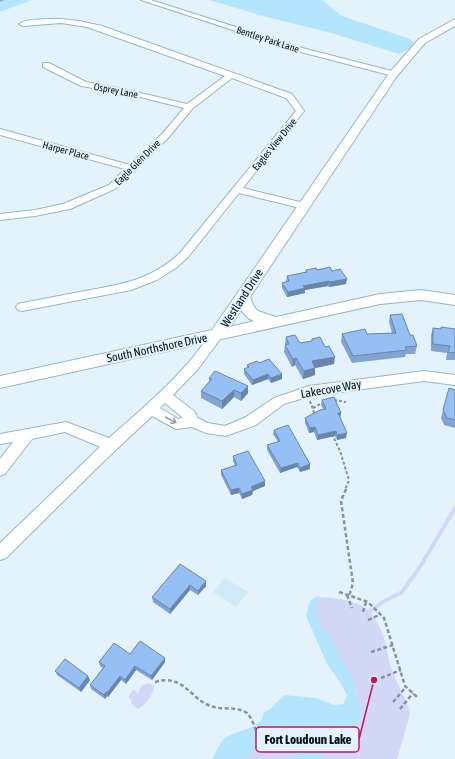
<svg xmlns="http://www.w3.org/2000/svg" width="455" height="759" viewBox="0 0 455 759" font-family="'Asap Condensed',sans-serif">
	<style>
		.built { fill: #cfeaf9 }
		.green { fill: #b4e5ff }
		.water { fill: #d2d7f6 }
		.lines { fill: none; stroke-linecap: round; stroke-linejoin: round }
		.stream { stroke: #d2d7f6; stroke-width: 4 }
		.minor-casing { stroke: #92b7ca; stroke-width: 2 }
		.major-casing { stroke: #92b7ca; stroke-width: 2 }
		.path-far2 { stroke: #86949c; stroke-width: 1; stroke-dasharray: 2 1; stroke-linecap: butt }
		.path-far1 { stroke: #86949c; stroke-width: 2; stroke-dasharray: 3 2; stroke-linecap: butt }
		.path { stroke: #86949c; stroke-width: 2.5; stroke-dasharray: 4 2.5; stroke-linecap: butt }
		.minor { fill: #fff; fill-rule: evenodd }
		.major { fill: #fff; fill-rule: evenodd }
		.wall { fill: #81a4d2 }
		.shaded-wall { fill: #6986ab }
		.building { fill: #96bff4; stroke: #6986ab }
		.oneway { stroke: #9b9fa2 }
		.labels { text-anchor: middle; stroke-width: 4; stroke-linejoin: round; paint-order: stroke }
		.far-street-label { font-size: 10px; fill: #041017; stroke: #e4f3fb }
		.street-label { font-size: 12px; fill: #041017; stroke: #e4f3fb }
		.leader { fill: none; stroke: #c2185b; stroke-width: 1.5 }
		.callout-dot { fill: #c2185b; stroke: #e4f3fb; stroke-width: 1.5 }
		.callout { fill: #e4f3fb; stroke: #c2185b; stroke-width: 1.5 }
		.callout-label { font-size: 13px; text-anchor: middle; font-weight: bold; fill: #041017 }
	</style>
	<rect width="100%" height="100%" fill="#e4f3fb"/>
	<path class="built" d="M225,578L248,592L236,607L213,592Z"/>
	<g class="green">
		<path d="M0,0H32L0,12Z"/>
		<path d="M209,0H322L342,16L410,39L414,43L409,49L399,54L328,32L270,18Z"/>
		<path d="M317,596L322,597L318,599L320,625L331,637L340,658L351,673L362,716L356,726L337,741L320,759H303L283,753L253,751L243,759H212C216,753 219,744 223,740C232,730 264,730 263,713L270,709L284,695L316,698L334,705L344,704L347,695L342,685L327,664L306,616L310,601Z"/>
	</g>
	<g class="water">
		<path d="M322,597C336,598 362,601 371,613C375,617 381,630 383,635C387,646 388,659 392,671C397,684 408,701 410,714L397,759H320L337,741L356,726L362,716L351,673L340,658L331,637L320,625L317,618L315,604L318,599Z"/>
		<path d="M149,683L154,686C152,697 147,703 138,709L132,705L131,702L132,700L129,698V695L134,689L138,694L141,686Z"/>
		<path d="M264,749L283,753L303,759H243L253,751Z"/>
	</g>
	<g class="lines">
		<path class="stream" d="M369,612L383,602L402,592L420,567L455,508"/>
		<defs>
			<g id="minor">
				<path d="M141,0H151L302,48L396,72L397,74L393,76L297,51Z"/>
				<path d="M61,19L79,21L102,26L292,94L304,111L243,188L308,204L309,206L308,208L304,209L239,193L188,257L176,268L157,280L131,290L22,311L18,310L16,307L18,304L22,303C43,299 64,295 85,291C123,284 151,280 180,253L296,111L286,98L232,78L192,109L168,138L115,189L70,209L35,216L0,220V214L35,210L63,204L109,185L125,169L0,135V129L130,165L162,134L184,108L124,93L81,86L43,67V63H49L86,82L124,89L187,104L225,76L87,27L61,23L23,26L19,24C27,18 51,19 61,19Z"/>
				<path d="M217,331L221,332L223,335L221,338L198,369L173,395L194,411L198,418L208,423L225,426L246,417L274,398L309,386L424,371L455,375V385L424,381L310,396L284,404L256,425L226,436L206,433L192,427L176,429L152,416L103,462L6,558L0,560V543L100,447L65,432L32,439L5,474L0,476V459L13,442L0,444V434L66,422L109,438C136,414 165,390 189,362C196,355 209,333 217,331ZM165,403L183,418L178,419L160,408Z"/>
			</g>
			<path id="major" d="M455,19V26L425,43L397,76L250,297L254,307L258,311L276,317L380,294L421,290L455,295V305L421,300L380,304L0,388V376L212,330L390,72L419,39ZM241,310L248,318L254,321L230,327Z"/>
		</defs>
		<use href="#minor" class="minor-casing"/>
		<use href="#major" class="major-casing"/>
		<path class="path-far2" d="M0,1L4,0"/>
		<g class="path-far1">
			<path d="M334,400L346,402"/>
			<path d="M310,401L315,415"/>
			<path d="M313,408L324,402"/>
			<path d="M332,434L340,451L349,480L345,490"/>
		</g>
		<g class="path">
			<path d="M346,489L341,501L353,583L349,596"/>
			<path d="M339,592L368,602L384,618L405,686L417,697"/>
			<path d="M347,595L352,608"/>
			<path d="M363,612L366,602"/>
			<path d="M368,620L381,614"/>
			<path d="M371,652L393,645"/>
			<path d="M381,678L401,670"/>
			<path d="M155,682C185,673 190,701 214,707C224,710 237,706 247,713C252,718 254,726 257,732"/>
			<path d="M393,702L406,687"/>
			<path d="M400,709L413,693"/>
		</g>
		<use href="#minor" class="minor"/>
		<use href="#major" class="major"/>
	</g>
	<g class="wall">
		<path d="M306,270L332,271L346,284L329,287L328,286L305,290V293L287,297L282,288V283L286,282L287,276L305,273Z"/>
		<path d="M390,315L410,335L417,346L415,354H406L405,357L352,363L341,342L342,334H367L392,333L389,322Z"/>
		<path d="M433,328L441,329H455V360H446L447,353L431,351V335Z"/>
		<path d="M286,337L300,343L325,347L334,364L315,368V375L303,379L295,365L292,367L284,352Z"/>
		<path d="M259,363L282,374V379L271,383L268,379L252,385L244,374V369L247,368V365Z"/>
		<path d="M209,378L248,393L241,401L234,397L222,409L201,398V391L209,382Z"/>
		<path d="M449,388L455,390V428L444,425L441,418Z"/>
		<path d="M322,400L341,413L340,418L346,438L337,440L335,436L317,440L314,432L309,433L305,423V418L323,409L321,405Z"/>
		<path d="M274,430L310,469L300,472L297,467L280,473L267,450V445L278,442L273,434Z"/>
		<path d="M233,456L265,486L253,491L252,495L242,499L239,493L231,495L221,475V470L235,466L233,461Z"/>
		<path d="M180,564L206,586L198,595L190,590L170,614L153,602L152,597Z"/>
		<path d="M130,654L165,658V662L152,680L136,670L126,684L121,680L108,697L107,696L105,699L91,689L90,685L103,668L100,666L99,662Z"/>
		<path d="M55,671L90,680L81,692L57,675Z"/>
	</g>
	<g class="shaded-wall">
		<path d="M347,279L346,284L329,287L330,282Z"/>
		<path d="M329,281L328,286L305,290V293L287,297L288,292L303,286Z"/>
		<path d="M335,357L334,364L311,369L312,361Z"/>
		<path d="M296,358L295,365L292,367L293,359Z"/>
		<path d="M315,368V375L303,379L304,371Z"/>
		<path d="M268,374V379L252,385L253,380Z"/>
		<path d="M282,374V379L271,383V378Z"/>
		<path d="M248,386V393L241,401V393Z"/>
		<path d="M234,390V397L222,409V401Z"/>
		<path d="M338,413H341L340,418H337Z"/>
		<path d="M315,427L314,432L309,433L310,428Z"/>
		<path d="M336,431L335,436L317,440L318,435Z"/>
		<path d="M347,433L346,438L337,440V435Z"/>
		<path d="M298,463L297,467L280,473L281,468Z"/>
		<path d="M310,464V469L300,472V468Z"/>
		<path d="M265,481V486L253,491L252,495L242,499V494L251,487Z"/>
		<path d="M239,488V493L231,495V490Z"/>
		<path d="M206,581V586L198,595V591Z"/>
		<path d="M190,585V590L170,614V609Z"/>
		<path d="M165,658V662L152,680L151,676Z"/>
		<path d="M135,666L136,670L126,684L125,680Z"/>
		<path d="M88,676L90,680L81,692L79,688Z"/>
		<path d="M120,676L121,680L108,697L107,693Z"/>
		<path d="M106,692L107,696L105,699L104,695Z"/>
	</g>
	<g class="building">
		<path d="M330,267L332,271L340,269L347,279L330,282L329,281L303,286L305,288L288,292L282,283L289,281L287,276L307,272L306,270L316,268L317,270Z"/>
		<path d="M402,314L410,335H413L417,346L405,347L407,350L353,356L342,334L365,329L367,334L396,333L390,315Z"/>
		<path d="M441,327L455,329V353L448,352L450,346L433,344V328L441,329Z"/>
		<path d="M295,335L300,343L312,341V339L320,337L325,347L329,346L335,357L312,361L315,368L304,371L296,358L293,359L285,345L289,344L286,337Z"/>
		<path d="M269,359L282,374L271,378L268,374L253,380L244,369L249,367L247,365L257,361L259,363Z"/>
		<path d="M215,371L248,386L241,393L234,390L222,401L201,391L212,379L209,378Z"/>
		<path d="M449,388L455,390V420L447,418L443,410Z"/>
		<path d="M334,397L341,413H338L347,433L337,435L336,431L318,435L315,427L310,428L305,418L320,410L326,409L322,400Z"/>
		<path d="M288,425L310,464L300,468L298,463L281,468L267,445L280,441L274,430Z"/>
		<path d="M248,451L265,481L251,487L253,490L242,494L239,488L231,490L221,470L237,465L233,456Z"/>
		<path d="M180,564L206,581L198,591L190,585L170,609L152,597Z"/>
		<path d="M140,641L165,658L151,676L135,666L125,680L120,676L107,693L106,692L104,695L90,685L105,666L99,662L114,643L130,654Z"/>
		<path d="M65,659L88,676L79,688L55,671Z"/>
	</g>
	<defs><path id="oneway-shaft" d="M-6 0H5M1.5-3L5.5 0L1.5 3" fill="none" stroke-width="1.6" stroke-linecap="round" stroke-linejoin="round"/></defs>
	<use class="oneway" href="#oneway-shaft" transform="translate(171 420) rotate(28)"/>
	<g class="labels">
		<g class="far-street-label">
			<text transform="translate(268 39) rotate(18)" y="4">Bentley Park Lane</text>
			<text transform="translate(116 90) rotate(11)" y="4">Osprey Lane</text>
			<text transform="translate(274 144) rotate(-51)" y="4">Eagles View Drive</text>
			<text transform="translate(66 150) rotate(15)" y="4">Harper Place</text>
			<text transform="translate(137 162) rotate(-45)" y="4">Eagle Glen Drive</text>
		</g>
		<g class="street-label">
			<text transform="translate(242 298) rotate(-57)" y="4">Westland Drive</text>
			<text transform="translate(157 348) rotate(-12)" y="4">South Northshore Drive</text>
			<text transform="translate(331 389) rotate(-10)" y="4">Lakecove Way</text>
		</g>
	</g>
	<path class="leader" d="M374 680L359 739"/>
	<circle class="callout-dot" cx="374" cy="680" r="4"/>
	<rect class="callout" x="256" y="727" width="103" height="25" rx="4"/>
	<g class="callout-label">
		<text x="308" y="744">Fort Loudoun Lake</text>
	</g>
</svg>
